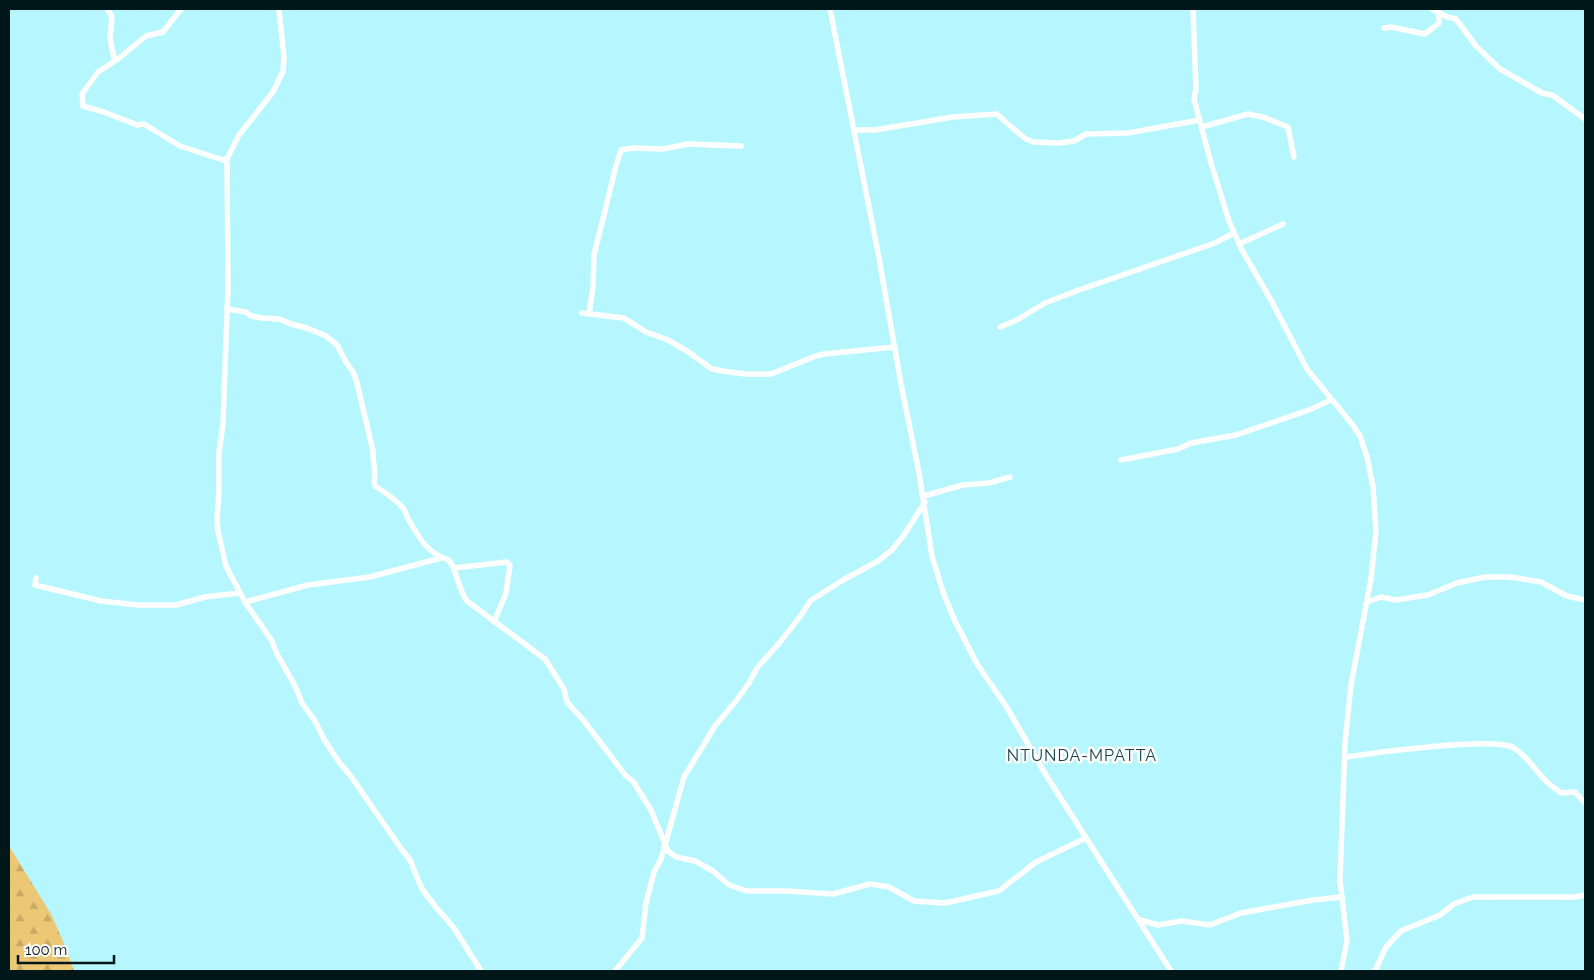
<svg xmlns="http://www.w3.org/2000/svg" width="1594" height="980" viewBox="0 0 1594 980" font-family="Raleway,sans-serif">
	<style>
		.forest { fill: url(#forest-firs) }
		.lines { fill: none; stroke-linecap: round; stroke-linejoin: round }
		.minor { stroke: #fff; stroke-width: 5.5 }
		.labels { text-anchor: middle; stroke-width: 5; stroke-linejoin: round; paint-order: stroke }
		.quarter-label { font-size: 16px; letter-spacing: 1px; fill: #144146; stroke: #fff }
	</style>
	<defs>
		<pattern id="forest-firs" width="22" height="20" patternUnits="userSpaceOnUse" patternTransform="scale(1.25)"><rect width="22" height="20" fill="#ebc776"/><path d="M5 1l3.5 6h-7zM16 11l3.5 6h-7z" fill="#c8aa66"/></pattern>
	</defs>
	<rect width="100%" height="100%" fill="#b6f7ff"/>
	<path class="forest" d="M9,846L51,914L65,946L74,971H9Z"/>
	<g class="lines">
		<g class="minor">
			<path d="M107,9L112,16L110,39L114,58L118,59"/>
			<path d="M181,9L163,32L146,36L118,59L98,72L82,94L83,106L104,112L137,125L144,124L180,146L223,160L227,159"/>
			<path d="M279,9L284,58L283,71L273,92L239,135L227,159L228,287L223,424L219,453V493L217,519L218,531L226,566L245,602L272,641L277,654L294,684L302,703L315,721L325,741L339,762L350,775L402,850L410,860L422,889L435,906L454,928L481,971"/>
			<path d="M830,9L879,258L901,384L919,473L932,556L943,592L954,619L977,664L1006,706L1046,775L1171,971"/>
			<path d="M1193,9L1196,88L1194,99L1211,163L1229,221L1242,250L1271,300L1307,369L1352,424L1360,436L1367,457L1373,487L1376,531L1371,579L1351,685L1345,743L1340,880L1347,940L1341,971"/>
			<path d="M1432,9L1447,17L1456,19L1476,46L1500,69L1542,93L1552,95L1585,119"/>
			<path d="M1384,28L1391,27L1425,34L1439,23V13"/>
			<path d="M1202,127L1248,114L1263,117L1288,127L1294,157"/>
			<path d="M855,130H875L953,117L997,114L1009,125L1026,139L1034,142L1058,143L1074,141L1086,134L1128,133L1200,120"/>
			<path d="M1239,244L1283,224"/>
			<path d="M227,309L246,312L251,316L262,318L279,319L291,324L307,328L326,336L337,345L346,362L353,372L357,383L373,451C372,462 377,471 374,481L375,486C385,492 395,499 403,508C406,512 407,518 410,522C420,540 429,554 449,560C458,573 458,589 467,601L545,659L564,689L567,702L584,721L626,776L633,781L651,810L668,851L676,857L695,861L713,871L729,885L747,891H787L833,894L870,884L889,887L914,901L945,903L999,891L1036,862L1086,838"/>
			<path d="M582,313L624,318L646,332L668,340L687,351L712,369L723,371L745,374H771L816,356L824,354L895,347"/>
			<path d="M589,314L593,287L594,255L616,166L621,150L633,148L663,149L688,144L741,146"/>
			<path d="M1000,327L1017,320L1045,303L1079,290L1215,243L1234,233"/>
			<path d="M1121,460L1178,449L1191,443L1236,435L1309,410L1331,400"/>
			<path d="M924,496L963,485L989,483L1010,477"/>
			<path d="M454,568L507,562L510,565L506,593L494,622"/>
			<path d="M36,578L35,585L101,601L138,605H176L205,597L240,593"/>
			<path d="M245,602L308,585L370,577L441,558"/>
			<path d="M1367,602L1381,597L1396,600L1428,595L1457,583L1485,577H1510L1541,582L1567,596L1585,600"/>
			<path d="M1346,757C1372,753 1496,736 1514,748C1528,757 1537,773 1549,784C1553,787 1557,790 1561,793L1575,792L1585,803"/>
			<path d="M1140,920L1158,925L1182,921L1210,925L1241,913L1313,900L1342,897"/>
			<path d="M615,971L642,938L646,903L654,872L661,859L684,777L715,726L736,701L749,683L757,668L781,641L802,614L810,601L843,580L878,561L892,550L904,535L925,502"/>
			<path d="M1374,971L1376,969L1386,947L1401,931L1440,915L1454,904L1473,897H1575L1585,895"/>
		</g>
	</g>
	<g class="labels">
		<g class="quarter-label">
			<text x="1082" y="761">NTUNDA-MPATTA</text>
		</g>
	</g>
	<rect width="1594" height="980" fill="none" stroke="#00171a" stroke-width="20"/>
	<path d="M18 955v8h96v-8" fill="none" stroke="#00171a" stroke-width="2.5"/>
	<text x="25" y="955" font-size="15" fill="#00171a" stroke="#ffffff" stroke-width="4" paint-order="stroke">100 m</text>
</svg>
